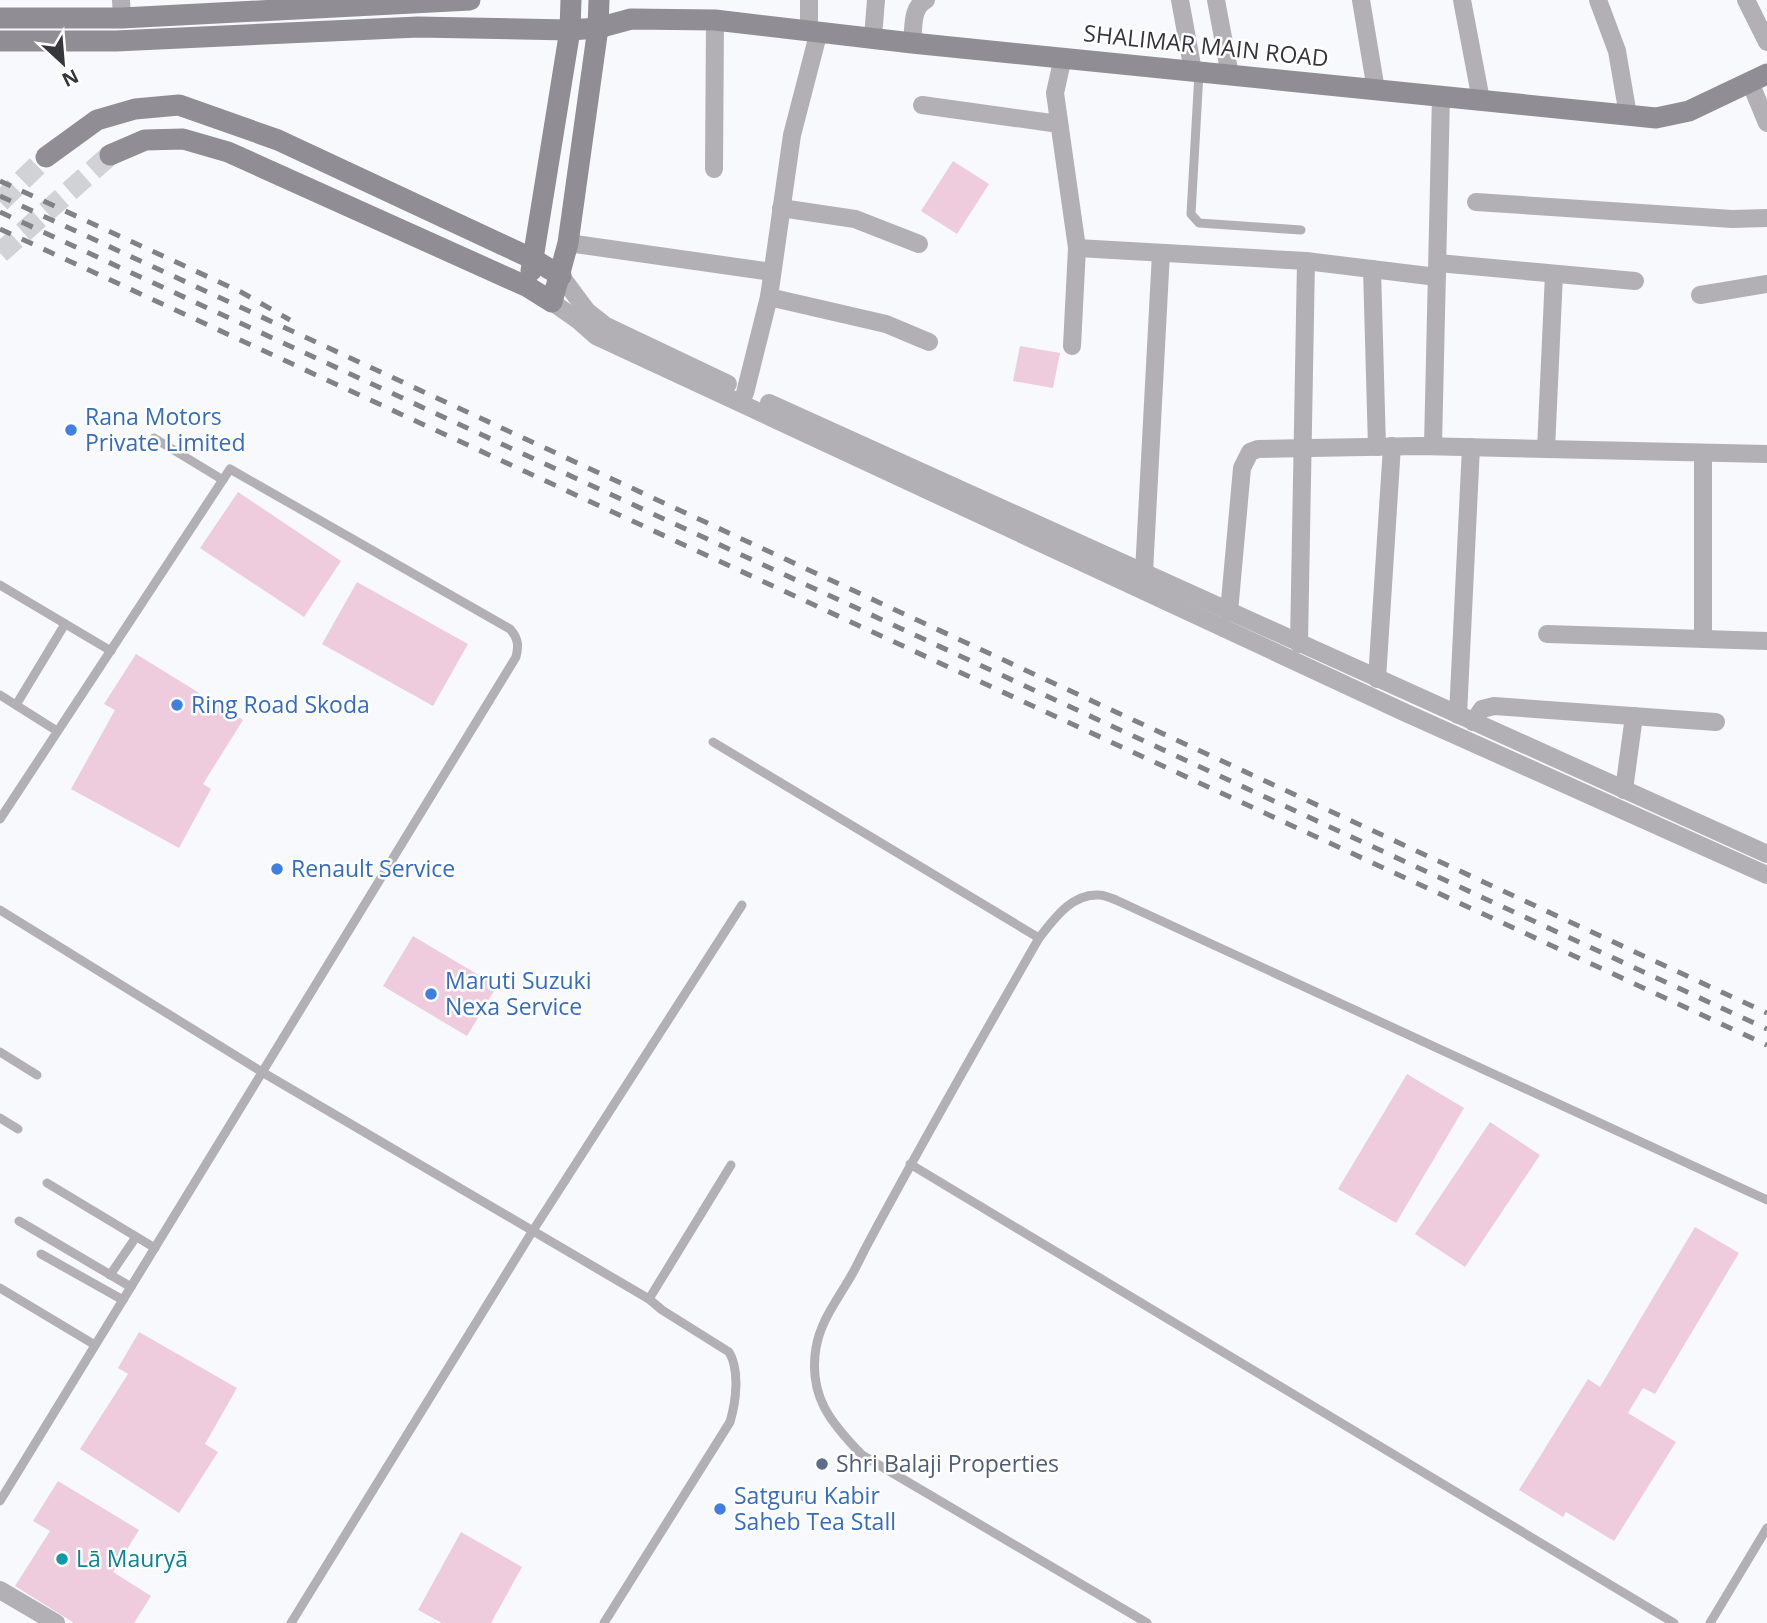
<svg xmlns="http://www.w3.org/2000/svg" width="1767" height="1623" viewBox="0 0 1767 1623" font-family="'Open Sans',sans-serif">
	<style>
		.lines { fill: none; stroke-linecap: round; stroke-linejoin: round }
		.stream { stroke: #96b0bd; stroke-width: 6 }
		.building { fill: #ecd }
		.secondary-tunnel { stroke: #d1d2d6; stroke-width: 21; stroke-dasharray: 21 10; stroke-linecap: butt }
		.lane { stroke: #b3b0b5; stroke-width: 9 }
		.street { stroke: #b3b0b5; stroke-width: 18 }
		.secondary { stroke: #908d94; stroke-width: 21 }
		.rail { stroke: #818286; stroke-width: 5; stroke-dasharray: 12 12; stroke-linecap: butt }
		.shop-dot { fill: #3f7fe0; stroke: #fff; stroke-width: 2.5 }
		.service-dot { fill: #5c6f8a; stroke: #fff; stroke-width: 2.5 }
		.culture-dot { fill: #0f9aa8; stroke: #fff; stroke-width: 2.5 }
		.labels { text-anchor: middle; stroke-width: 5; stroke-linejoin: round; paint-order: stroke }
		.street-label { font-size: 23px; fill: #36363b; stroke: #fff }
		.shop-label { font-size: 23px; fill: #366cbe; stroke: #fff; text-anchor: start }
		.service-label { font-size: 23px; fill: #4e5e75; stroke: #fff; text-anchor: start }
		.culture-label { font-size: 23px; fill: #0d838f; stroke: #fff; text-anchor: start }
	</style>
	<rect width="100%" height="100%" fill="#f8f9fd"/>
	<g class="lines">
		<path class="stream" d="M795,1492L806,1500"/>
	</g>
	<g class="building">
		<path d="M953,161L989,184L957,234L921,211Z"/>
		<path d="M1020,346L1060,353L1053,388L1013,381Z"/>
		<path d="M238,492L341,561L304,617L200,548Z"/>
		<path d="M357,582L468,644L433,706L322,644Z"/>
		<path d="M136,654L243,720L203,784L211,789L179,848L71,789L115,710L104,704Z"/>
		<path d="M413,936L497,986L467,1036L383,986Z"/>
		<path d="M1407,1074L1464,1108L1396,1223L1338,1189Z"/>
		<path d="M1490,1122L1540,1155L1465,1267L1415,1234Z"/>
		<path d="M1695,1227L1739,1253L1655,1394L1643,1388L1628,1413L1676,1442L1614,1541L1566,1512L1563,1517L1519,1490L1588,1379L1600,1387Z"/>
		<path d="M139,1332L237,1388L205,1444L218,1452L179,1513L80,1449L128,1374L118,1368Z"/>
		<path d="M58,1481L139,1530L113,1572L151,1596L134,1623H74L15,1586L50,1531L33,1521Z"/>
		<path d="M461,1532L522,1567L491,1623H442L418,1610Z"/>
	</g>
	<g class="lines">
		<g class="secondary-tunnel">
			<path d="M0,202L46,157"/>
			<path d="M0,253L110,155"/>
		</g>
		<g class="lane">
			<path d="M1199,73L1191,214L1199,223L1301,230"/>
			<path d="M154,438L223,480"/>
			<path d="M0,585L111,651"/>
			<path d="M0,695L57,731"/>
			<path d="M16,705L65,624"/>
			<path d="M713,742L1039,938"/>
			<path d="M0,819L230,469L510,629C518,638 519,645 516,657L0,1501"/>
			<path d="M0,910L262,1072L649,1299L662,1310L729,1352C740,1370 736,1402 730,1422L604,1623"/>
			<path d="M0,1052L37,1075"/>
			<path d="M0,1118L18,1129"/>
			<path d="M910,1164L1674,1623"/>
			<path d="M47,1183L155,1248"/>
			<path d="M19,1221L131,1287"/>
			<path d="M41,1254L123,1300"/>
			<path d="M110,1275L136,1237"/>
			<path d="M0,1288L95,1345"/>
			<path d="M649,1299L731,1165"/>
			<path d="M291,1623L532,1232L742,905"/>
			<path d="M1147,1623L862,1455C831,1423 808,1396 816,1348C820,1324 833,1306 845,1286C853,1274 859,1261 865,1249C921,1144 980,1041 1039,938C1054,919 1072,893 1099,895C1104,895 1111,898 1116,900L1767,1200"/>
			<path d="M1710,1623L1767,1528"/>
		</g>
		<g class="street">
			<path d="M121,0L122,18"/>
			<path d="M1180,0L1193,71"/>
			<path d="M1216,0L1230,75"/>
			<path d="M1361,0L1376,90"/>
			<path d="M1462,0L1481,100"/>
			<path d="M1598,0L1617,51L1628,115"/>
			<path d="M1746,0L1767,42"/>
			<path d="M809,30V0"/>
			<path d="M819,31L792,135L769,297L886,324L929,342"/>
			<path d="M873,37L876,0"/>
			<path d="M912,43C914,28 911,7 926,0"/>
			<path d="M1063,57L1055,93L1077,248L1072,346"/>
			<path d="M1750,82L1767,123"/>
			<path d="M922,105L1059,124"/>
			<path d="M714,169L715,20"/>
			<path d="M1476,202L1732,219L1767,218"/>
			<path d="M781,208L855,219L919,244"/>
			<path d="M568,243L772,272"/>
			<path d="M1077,248L1306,261L1437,277"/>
			<path d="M1438,263L1635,281"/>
			<path d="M1372,269L1377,447"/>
			<path d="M561,276L587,311L606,326L728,384"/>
			<path d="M1700,295L1767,284"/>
			<path d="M552,302L579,321L596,336L1406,713L1767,875"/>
			<path d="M745,393L769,297"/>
			<path d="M769,403L1767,854"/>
			<path d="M1433,446L1441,96"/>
			<path d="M1546,449L1554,274"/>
			<path d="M1703,453V639"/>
			<path d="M1144,572L1161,253"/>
			<path d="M1229,612L1242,468L1250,452L1258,449L1420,446L1767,454"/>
			<path d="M1547,634L1767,641"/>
			<path d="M1299,644L1306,261"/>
			<path d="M1377,679L1392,446"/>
			<path d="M1458,715L1471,447"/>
			<path d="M1473,722L1482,709L1494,706L1716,722"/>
			<path d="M1624,790L1634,716"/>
			<path d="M0,1590L56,1623"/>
		</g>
		<g class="secondary">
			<path d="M0,18H122L470,0"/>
			<path d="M0,41H116L418,27L570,30L598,28L631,19L715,20L912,43L1656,118L1689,111L1767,74"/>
			<path d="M110,155L145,140L183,139L228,152L528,287L552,302L568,243L598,28L599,0"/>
			<path d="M46,157L97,120L135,109L179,105L278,140L533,259L561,276"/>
			<path d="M531,271L570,30L571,0"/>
		</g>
		<g class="rail">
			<path d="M0,181L241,292L290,320"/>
			<path d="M0,196L1767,1013"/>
			<path d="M0,212L1767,1029"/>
			<path d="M0,229L1767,1045"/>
		</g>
	</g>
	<g class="shop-dot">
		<circle cx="71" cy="430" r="7"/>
		<circle cx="177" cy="705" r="7"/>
		<circle cx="277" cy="869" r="7"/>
		<circle cx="431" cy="994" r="7"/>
		<circle cx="720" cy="1509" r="7"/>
	</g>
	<circle class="service-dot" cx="822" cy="1464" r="7"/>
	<circle class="culture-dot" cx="62" cy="1559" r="7"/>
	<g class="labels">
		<g class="street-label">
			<text transform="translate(1206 46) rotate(6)" y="8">SHALIMAR MAIN ROAD</text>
		</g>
		<g class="shop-label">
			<text x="85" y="425">Rana Motors<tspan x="85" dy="26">Private Limited</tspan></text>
			<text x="191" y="713">Ring Road Skoda</text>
			<text x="291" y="877">Renault Service</text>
			<text x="445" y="989">Maruti Suzuki<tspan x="445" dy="26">Nexa Service</tspan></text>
			<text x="734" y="1504">Satguru Kabir<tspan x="734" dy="26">Saheb Tea Stall</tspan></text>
		</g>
		<g class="service-label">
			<text x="836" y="1472">Shri Balaji Properties</text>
		</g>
		<g class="culture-label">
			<text x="76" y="1567">Lā Mauryā</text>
		</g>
	</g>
	<g transform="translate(63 63) rotate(154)" stroke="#ffffff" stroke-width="5" paint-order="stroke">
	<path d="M0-5L12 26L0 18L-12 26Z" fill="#36363b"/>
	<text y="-10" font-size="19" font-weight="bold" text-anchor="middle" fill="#36363b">N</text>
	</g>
</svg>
